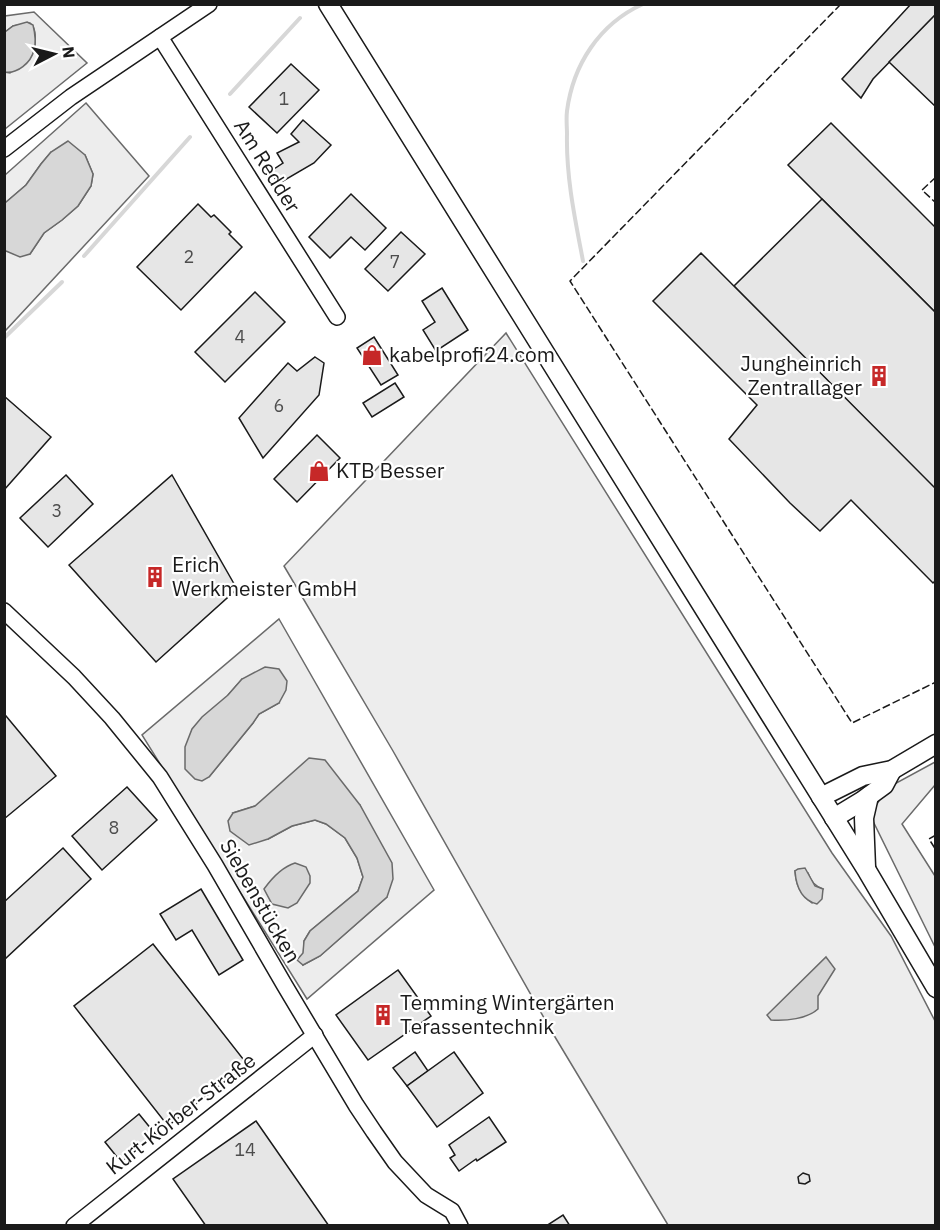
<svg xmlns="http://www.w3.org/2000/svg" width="940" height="1230" viewBox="0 0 940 1230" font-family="'IBM Plex Sans',sans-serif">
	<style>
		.green { fill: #ededed; stroke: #6a6a6a; stroke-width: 1.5; fill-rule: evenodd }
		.water { fill: #d7d7d7; stroke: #6a6a6a; stroke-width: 1.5 }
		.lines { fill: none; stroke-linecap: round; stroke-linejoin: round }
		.stream { stroke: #d7d7d7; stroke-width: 4 }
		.building { fill: #e6e6e6; stroke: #1a1a1a; stroke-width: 1.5 }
		.minor-casing { stroke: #1a1a1a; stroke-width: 18 }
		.major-casing { stroke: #1a1a1a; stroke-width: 21 }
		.minor { stroke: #fff; stroke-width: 15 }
		.major { stroke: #fff; stroke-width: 18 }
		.fence { stroke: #1a1a1a; stroke-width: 1.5; stroke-dasharray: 8 3; stroke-linecap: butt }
		.labels { text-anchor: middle; stroke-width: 4.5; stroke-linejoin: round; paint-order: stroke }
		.number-label { font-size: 18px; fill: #4d4d4d }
		.street-label { font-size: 21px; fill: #1a1a1a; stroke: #fff }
		.poi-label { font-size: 21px; fill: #1a1a1a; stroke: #fff; text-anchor: start }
	</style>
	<rect width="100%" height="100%" fill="#fff"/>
	<g class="green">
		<path d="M34,12L87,63L5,129L4,72L10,73L35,48C35,39 37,29 30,23L13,26L5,32V16Z"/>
		<path d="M86,103L149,176L5,331V250L30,254L44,233L62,220L78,206L91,186L93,174L85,155L51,152L41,164L26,185L5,203V175Z"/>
		<path d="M506,333L832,853L891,936L935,1021V1225H668L552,1032L393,751L284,566ZM795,871L808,873C811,882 815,886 823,889L812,903C800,894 796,885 795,871Z"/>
		<path d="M279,619L434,890L307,999L142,735ZM242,679L279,703L259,714L253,723L209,777L228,695ZM360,805L387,897L320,956L303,965L304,941L310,931L358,891L363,877L357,858L345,838L326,824L315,820L292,826L268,839L233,813L255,806Z"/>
		<path d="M935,762V785L902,824L935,876V947L870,815L887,788Z"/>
	</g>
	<g class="water">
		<path d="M27,22L33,25C35,33 36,43 34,50C31,63 17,74 5,72V32L13,26Z"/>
		<path d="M68,141L85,155L93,174L91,186L78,206L62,220L44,233L30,254L20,257L6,251L4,250L5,203L26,185L41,164L51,152Z"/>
		<path d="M265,667L279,669L287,681L286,690L279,703L259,714L253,723L209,777L202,781L195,779L185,769V747L192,729L202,717L228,695L242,679Z"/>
		<path d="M309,758L325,760L360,805L392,863L393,879L387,897L320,956L303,965L297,960L303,953L304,941L310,931L358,891L363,877L357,858L345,838L326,824L315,820L292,826L268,839L249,845L230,831L228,821L233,813L255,806Z"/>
		<path d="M295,863L306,867L310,876V883L297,903L288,908L272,904L264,889C272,878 282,867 295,863Z"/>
		<path d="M805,868L815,886L823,889L822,899L817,904C801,900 796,886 795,871L798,869Z"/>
		<path d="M826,957L835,969L818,996V1009C807,1019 786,1021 771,1020L767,1015Z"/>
	</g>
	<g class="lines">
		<g class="stream">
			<path d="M230,94L300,18"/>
			<path d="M84,256L190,137"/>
			<path d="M583,261C575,219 566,177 567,134C567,127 566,119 567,111C573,65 599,24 643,4"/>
			<path d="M4,338L62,282"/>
		</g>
	</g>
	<g class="building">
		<path d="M911,4H936V14L873,79L861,98L842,79Z"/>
		<path d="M936,14V107L889,62Z"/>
		<path d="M291,64L319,90L277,133L249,107Z"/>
		<path d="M303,120L331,145L314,163L278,184L271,171L283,163L277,153L299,142L291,134Z"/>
		<path d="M831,123L936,228V313L788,165Z"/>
		<path d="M351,194L386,228L365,250L351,237L330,258L309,237Z"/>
		<path d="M822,199L936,313L935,489L734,286Z"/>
		<path d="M198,204L211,217L214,215L231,232L229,234L242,247L181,310L137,267Z"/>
		<path d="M401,232L425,254L388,291L365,269Z"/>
		<path d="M701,253L936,489V580L933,583L851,500L820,531L790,503L729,439L757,405L653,301Z"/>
		<path d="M442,288L468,330L436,351L423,330L435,322L422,301Z"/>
		<path d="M255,292L285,322L225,382L195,352Z"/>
		<path d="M374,337L398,375L381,385L357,348Z"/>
		<path d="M315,357L324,363L319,395L263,458L239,418L288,363L297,371Z"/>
		<path d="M395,383L404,397L372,417L363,403Z"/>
		<path d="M4,396L51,437L4,490Z"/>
		<path d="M317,435L340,458L297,502L274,479Z"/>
		<path d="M66,475L93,504L48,547L20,518Z"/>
		<path d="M172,475L237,589L156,662L69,565Z"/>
		<path d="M6,716L56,776L4,819V717Z"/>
		<path d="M127,787L157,820L102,870L72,836Z"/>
		<path d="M63,848L91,879L6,958L4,957V902Z"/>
		<path d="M201,889L243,960L219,975L192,930L176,940L160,914Z"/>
		<path d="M153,944L247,1064L168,1126L74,1006Z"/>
		<path d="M398,970L431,1016L368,1060L336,1015Z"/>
		<path d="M415,1052L428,1071L407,1086L393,1068Z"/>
		<path d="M454,1052L483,1093L437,1127L407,1086Z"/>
		<path d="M139,1114L156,1135L121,1162L105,1142Z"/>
		<path d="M489,1117L506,1142L477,1161L476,1159L459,1171L450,1158L455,1155L449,1145Z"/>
		<path d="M256,1121L329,1226H206L173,1179Z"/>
		<path d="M803,1173L809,1175L810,1181L805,1184L799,1183L798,1177Z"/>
		<path d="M563,1215L570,1226H546Z"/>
	</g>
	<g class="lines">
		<defs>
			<g id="minor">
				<path d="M160,37L337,317"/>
				<path d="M4,149L71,97L209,4"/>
				<path d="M4,611L74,677L112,718L160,777L215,865L285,986L356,1105L374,1132L395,1162L426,1195L452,1211L460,1226"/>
				<path d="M74,1226L315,1035"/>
			</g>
			<g id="major">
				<path d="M328,4L866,869L936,988"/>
				<path d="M821,797L863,776L892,770L936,744"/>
				<path d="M834,818L862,801L884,785L892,770"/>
				<path d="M866,867L864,818L869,796"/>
			</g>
		</defs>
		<use href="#minor" class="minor-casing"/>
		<use href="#major" class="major-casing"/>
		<use href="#minor" class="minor"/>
		<use href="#major" class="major"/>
		<g class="fence">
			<path d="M841,4L570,281L852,723L936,682"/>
			<path d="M936,177L922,190L936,203"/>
			<path d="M936,835L929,839L936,850"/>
		</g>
	</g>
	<defs>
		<symbol id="shop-bare" viewBox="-9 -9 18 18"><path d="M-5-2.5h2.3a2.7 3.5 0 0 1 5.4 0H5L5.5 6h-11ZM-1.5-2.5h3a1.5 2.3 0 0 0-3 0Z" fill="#c62828" stroke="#fff" stroke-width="2.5" paint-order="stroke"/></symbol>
		<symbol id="building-bare" viewBox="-9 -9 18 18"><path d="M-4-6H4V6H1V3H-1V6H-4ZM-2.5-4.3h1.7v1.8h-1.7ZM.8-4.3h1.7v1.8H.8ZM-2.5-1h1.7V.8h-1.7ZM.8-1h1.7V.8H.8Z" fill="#c62828" stroke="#fff" stroke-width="2.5" paint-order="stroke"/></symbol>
	</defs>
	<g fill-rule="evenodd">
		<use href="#shop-bare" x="357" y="340" width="30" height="30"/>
		<use href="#building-bare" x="864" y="361" width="30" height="30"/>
		<use href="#shop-bare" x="304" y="456" width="30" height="30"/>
		<use href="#building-bare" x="140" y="562" width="30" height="30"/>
		<use href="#building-bare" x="368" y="1000" width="30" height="30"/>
	</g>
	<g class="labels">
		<g class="number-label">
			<text x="284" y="105">1</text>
			<text x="189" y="263">2</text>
			<text x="395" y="268">7</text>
			<text x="240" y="343">4</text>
			<text x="279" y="412">6</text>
			<text x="57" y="517">3</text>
			<text x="114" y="834">8</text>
			<text x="245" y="1156">14</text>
		</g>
		<g class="street-label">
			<text transform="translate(267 166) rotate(58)" y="7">Am Redder</text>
			<text transform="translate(260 901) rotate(60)" y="7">Siebenstücken</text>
			<text transform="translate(181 1114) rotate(-38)" y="7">Kurt-Körber-Straße</text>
		</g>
		<g class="poi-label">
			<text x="389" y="362">kabelprofi24.com</text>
			<text x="862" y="371" text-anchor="end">Jungheinrich<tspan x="862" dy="24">Zentrallager</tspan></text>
			<text x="336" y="478">KTB Besser</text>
			<text x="172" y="572">Erich<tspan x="172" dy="24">Werkmeister GmbH</tspan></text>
			<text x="400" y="1010">Temming Wintergärten<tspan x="400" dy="24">Terassentechnik</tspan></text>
		</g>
	</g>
	<rect width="940" height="1230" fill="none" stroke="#1a1a1a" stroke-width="12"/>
	<g transform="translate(54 54) rotate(83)" stroke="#ffffff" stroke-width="4.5" paint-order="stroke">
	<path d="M0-4.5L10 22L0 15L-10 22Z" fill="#1a1a1a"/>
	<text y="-9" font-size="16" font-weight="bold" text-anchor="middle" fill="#1a1a1a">N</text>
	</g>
</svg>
